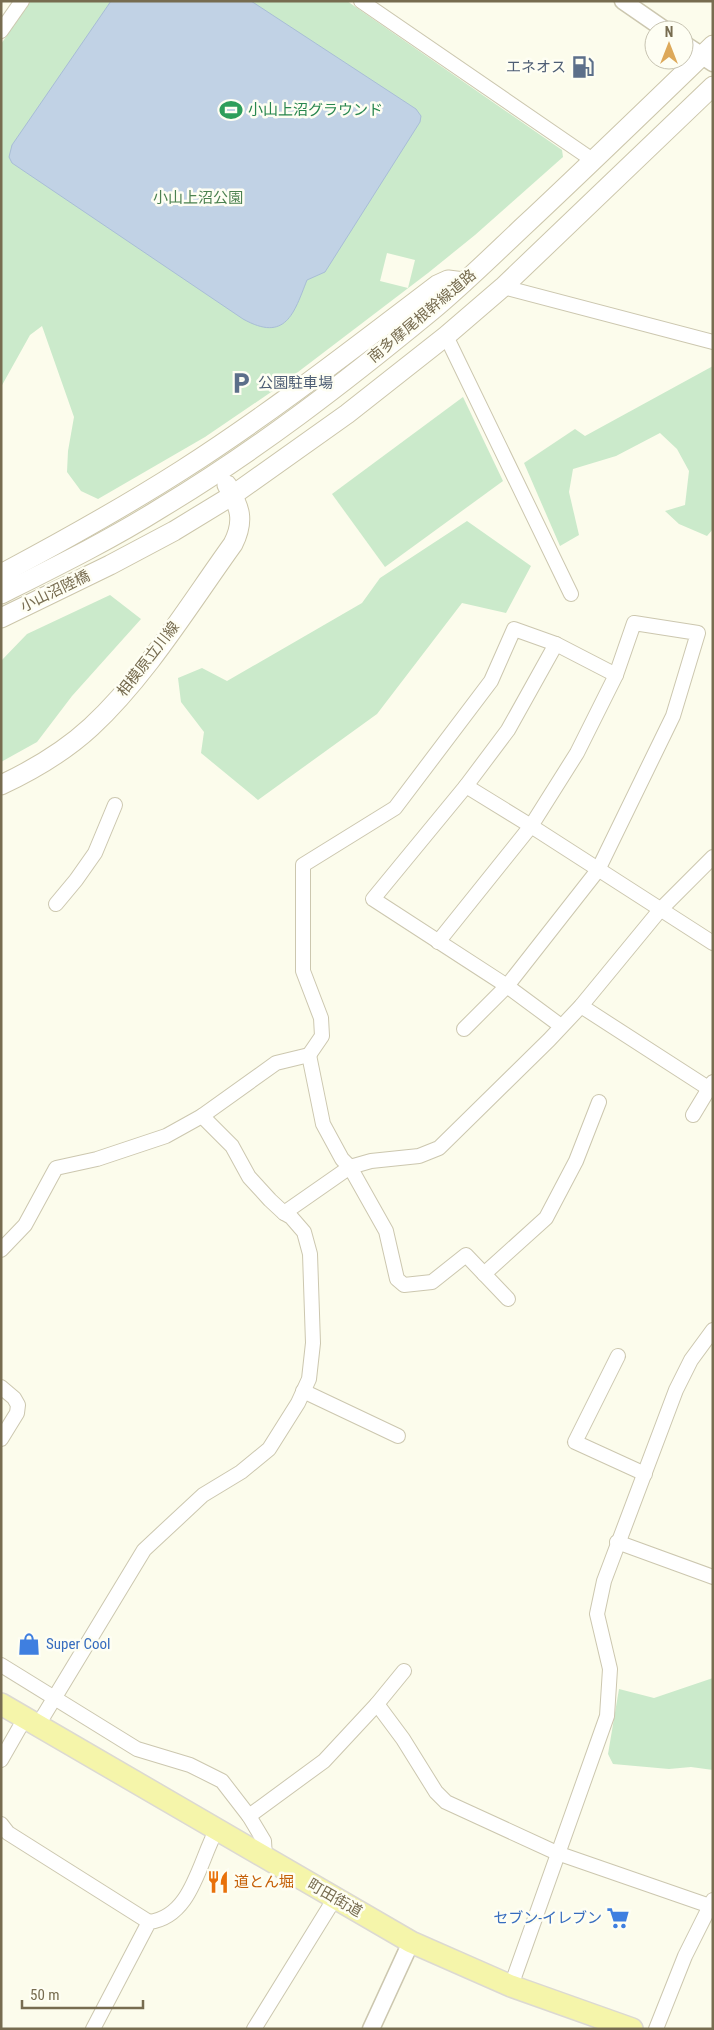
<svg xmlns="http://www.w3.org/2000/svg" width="714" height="2030" viewBox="0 0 714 2030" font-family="'Roboto Condensed','Noto Sans JP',sans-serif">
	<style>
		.green { fill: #cbeacb; fill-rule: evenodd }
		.water { fill: #c1d2e5; stroke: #a8bdd6 }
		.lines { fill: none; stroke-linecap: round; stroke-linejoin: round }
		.minor-casing { stroke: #ccc7af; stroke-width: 16 }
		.tertiary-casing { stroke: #ccc7af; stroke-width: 19 }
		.secondary-casing { stroke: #ccc6ab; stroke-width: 21 }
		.primary-casing { stroke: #dcd9d2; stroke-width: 24 }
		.minor { stroke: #fff; stroke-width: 14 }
		.tertiary { stroke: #fff; stroke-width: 16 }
		.secondary { stroke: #fff; stroke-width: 19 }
		.primary { stroke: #f5f5aa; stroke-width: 21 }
		.labels { text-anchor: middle; stroke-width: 5; stroke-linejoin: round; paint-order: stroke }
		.service-label { font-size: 15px; fill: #4e5e75; stroke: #fefef3; text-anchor: end }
		.leisure-label { font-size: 15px; fill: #27864d; stroke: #fefef3; text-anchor: start }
		.park-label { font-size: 15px; fill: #4b8150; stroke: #fefef3 }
		.street-label { font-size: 15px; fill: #776c50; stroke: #fefef3 }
		.shop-label { font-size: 15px; fill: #366cbe; stroke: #fefef3; text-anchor: start }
		.food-label { font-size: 15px; fill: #c56008; stroke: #fefef3; text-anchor: start }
	</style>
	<rect width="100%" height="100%" fill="#fcfcec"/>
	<g class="green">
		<path d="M31,1H347L562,150L563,157L475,235L428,273L277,388L205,437L98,499L81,491L67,472L68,451L74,417L42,326L30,335L1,387V44ZM387,253L415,260L408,288L380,281Z"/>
		<path d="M713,366V529L707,536L679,524L665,511L685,505L689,471L677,449L660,433L616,456L573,469L569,492L579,535L560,546L524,463L575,429L585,436Z"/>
		<path d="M463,397L503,481L385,567L332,494Z"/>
		<path d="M467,521L531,566L506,613L462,603L377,714L258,800L201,753L204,732L181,702L178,678L202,668L227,681L362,603L380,578Z"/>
		<path d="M110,595L141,619L72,696L37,742L1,762V661L27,634Z"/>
		<path d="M713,1678V1770L691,1767L669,1769L613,1764L608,1754L619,1689L654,1698Z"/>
	</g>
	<path class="water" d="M111,1H251L416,109L421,116L420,122L325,272L307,280C294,313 286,343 243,319L12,163L9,157L12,145Z"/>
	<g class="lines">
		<defs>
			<g id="minor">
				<path d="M361,1L594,161"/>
				<path d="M1,31L22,1"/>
				<path d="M503,287L713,342"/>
				<path d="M446,336L571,594"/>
				<path d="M556,644L508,730L466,786L373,899L507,986L561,1026"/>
				<path d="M466,786L531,826L713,943"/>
				<path d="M56,904L76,880L95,853L115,805"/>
				<path d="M438,942L531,826L577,753L616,675L634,623L698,633L673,716L598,870L507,986L464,1029"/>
				<path d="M581,1006L708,1088"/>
				<path d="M309,1055L322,1036L321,1018L303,971V865L395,808L491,681L514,629L556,644L616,675"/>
				<path d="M693,1115L713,1082"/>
				<path d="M284,1213L350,1167L386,1231L397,1279L404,1285L432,1282L466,1255L508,1299"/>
				<path d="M1,1250L25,1225L56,1168L97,1159L166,1136L202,1116L276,1063L309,1055L323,1124L342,1159L350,1167L371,1161L419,1156L439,1148L549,1040L581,1006L660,910L713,857"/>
				<path d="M484,1274L546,1218L576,1161L599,1102"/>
				<path d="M618,1356L575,1442L645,1474"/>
				<path d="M1,1387L14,1398L18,1405L17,1413L1,1439"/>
				<path d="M303,1391L398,1436"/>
				<path d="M617,1542L713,1577"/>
				<path d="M1,1665L137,1749L190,1765L222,1781L249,1816L264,1841L265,1857"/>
				<path d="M404,1671L377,1704L403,1739L436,1792L446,1802L557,1853L710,1906"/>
				<path d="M38,1725L144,1550L203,1495L241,1472L269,1449L298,1403L309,1379L313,1343L310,1254L304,1232L291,1217L284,1213L270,1200L249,1177L232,1146L202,1116"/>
				<path d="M1,1760L25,1718"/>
				<path d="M249,1816L324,1761L377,1704"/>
				<path d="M1,1824L8,1833L149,1922"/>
				<path d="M511,1986L607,1716L610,1669L597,1614L604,1581L676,1390L691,1360L713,1330"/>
				<path d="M93,2029L149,1922C192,1917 199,1861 217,1829"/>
				<path d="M254,2029L335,1898"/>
				<path d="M656,2029L685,1956L713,1900"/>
			</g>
			<g id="tertiary">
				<path d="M623,1L665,30"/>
				<path d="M684,44L713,63"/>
				<path d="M371,2029L411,1942"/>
			</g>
			<g id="secondary">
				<path d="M1,574C63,541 124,507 182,470C271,413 354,348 437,285L448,280L464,282"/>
				<path d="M1,594C55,567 110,540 161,508C256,451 344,383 429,313C463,285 494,254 526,224C589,165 651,105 713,45"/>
				<path d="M1,618L110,565L174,531L233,495L347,414L446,336L503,287L713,86"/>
				<path d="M1,785C33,770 65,751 91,727C146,676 189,605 233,544C245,520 240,507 227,485"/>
			</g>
			<path id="primary" d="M1,1704L411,1942L511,1986L632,2029"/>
		</defs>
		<use href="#minor" class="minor-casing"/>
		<use href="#tertiary" class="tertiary-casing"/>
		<use href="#secondary" class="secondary-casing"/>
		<use href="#primary" class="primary-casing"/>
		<use href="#minor" class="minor"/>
		<use href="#tertiary" class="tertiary"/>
		<use href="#secondary" class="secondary"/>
		<use href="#primary" class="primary"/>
	</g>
	<defs>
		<symbol id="fuel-bare" viewBox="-9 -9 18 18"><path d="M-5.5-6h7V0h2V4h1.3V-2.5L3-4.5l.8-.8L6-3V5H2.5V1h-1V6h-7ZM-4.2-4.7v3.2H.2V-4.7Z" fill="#5c6f8a" stroke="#fefef3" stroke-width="2.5" paint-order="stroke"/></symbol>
		<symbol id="stadium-bare" viewBox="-9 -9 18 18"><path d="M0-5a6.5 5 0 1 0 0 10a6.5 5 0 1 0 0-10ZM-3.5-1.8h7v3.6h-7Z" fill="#2e9e5b" stroke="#fefef3" stroke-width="2.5" paint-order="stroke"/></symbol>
		<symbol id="parking-bare" viewBox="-9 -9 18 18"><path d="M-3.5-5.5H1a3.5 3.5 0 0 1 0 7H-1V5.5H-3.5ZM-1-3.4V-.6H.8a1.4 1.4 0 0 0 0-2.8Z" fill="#5c6f8a" stroke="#fefef3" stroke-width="2.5" paint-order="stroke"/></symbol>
		<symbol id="shop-bare" viewBox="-9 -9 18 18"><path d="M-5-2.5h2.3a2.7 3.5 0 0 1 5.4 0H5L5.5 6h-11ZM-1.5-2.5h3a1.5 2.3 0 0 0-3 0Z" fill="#3f7fe0" stroke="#fefef3" stroke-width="2.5" paint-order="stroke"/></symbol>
		<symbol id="restaurant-bare" viewBox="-9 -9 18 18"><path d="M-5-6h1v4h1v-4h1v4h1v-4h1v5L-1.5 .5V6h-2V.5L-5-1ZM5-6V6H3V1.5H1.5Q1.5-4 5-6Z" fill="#e8710a" stroke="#fefef3" stroke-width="2.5" paint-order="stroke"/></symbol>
		<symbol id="supermarket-bare" viewBox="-9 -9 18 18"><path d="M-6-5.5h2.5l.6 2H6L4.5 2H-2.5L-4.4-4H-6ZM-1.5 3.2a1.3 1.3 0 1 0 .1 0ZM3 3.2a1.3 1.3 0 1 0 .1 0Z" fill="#3f7fe0" stroke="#fefef3" stroke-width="2.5" paint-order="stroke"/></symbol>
	</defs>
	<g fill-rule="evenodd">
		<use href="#fuel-bare" x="567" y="51" width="32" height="32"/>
		<use href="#stadium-bare" x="215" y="94" width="32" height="32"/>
		<use href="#parking-bare" x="225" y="367" width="32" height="32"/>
		<use href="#shop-bare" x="13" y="1628" width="32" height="32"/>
		<use href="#restaurant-bare" x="202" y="1866" width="32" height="32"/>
		<use href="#supermarket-bare" x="602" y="1902" width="32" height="32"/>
	</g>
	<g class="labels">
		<g class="service-label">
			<text x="566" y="72">エネオス</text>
			<text x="258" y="388" text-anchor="start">公園駐車場</text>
		</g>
		<g class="leisure-label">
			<text x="248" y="115">小山上沼グラウンド</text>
		</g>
		<g class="park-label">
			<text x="198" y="203">小山上沼公園</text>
		</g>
		<g class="street-label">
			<text transform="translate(422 316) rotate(-40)" y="5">南多摩尾根幹線道路</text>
			<text transform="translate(55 591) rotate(-26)" y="5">小山沼陸橋</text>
			<text transform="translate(148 659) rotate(-52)" y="5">相模原立川線</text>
			<text transform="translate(335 1898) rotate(30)" y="5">町田街道</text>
		</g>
		<g class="shop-label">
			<text x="46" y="1649">Super Cool</text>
			<text x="602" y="1923" text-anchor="end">セブン-イレブン</text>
		</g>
		<g class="food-label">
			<text x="234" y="1887">道とん堀</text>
		</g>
	</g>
	<rect width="714" height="2030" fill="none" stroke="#776c50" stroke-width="5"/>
	<g transform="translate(669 45)"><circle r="24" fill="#fefef3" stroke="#c8c4b2"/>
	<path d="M0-4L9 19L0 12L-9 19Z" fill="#dda95a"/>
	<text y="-8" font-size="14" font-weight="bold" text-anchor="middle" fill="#776c50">N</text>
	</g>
	<path d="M22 2000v8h121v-8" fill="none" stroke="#776c50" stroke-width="2.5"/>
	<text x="30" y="2000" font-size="15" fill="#776c50" stroke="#fefef3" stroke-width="4" paint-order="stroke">50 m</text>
</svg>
